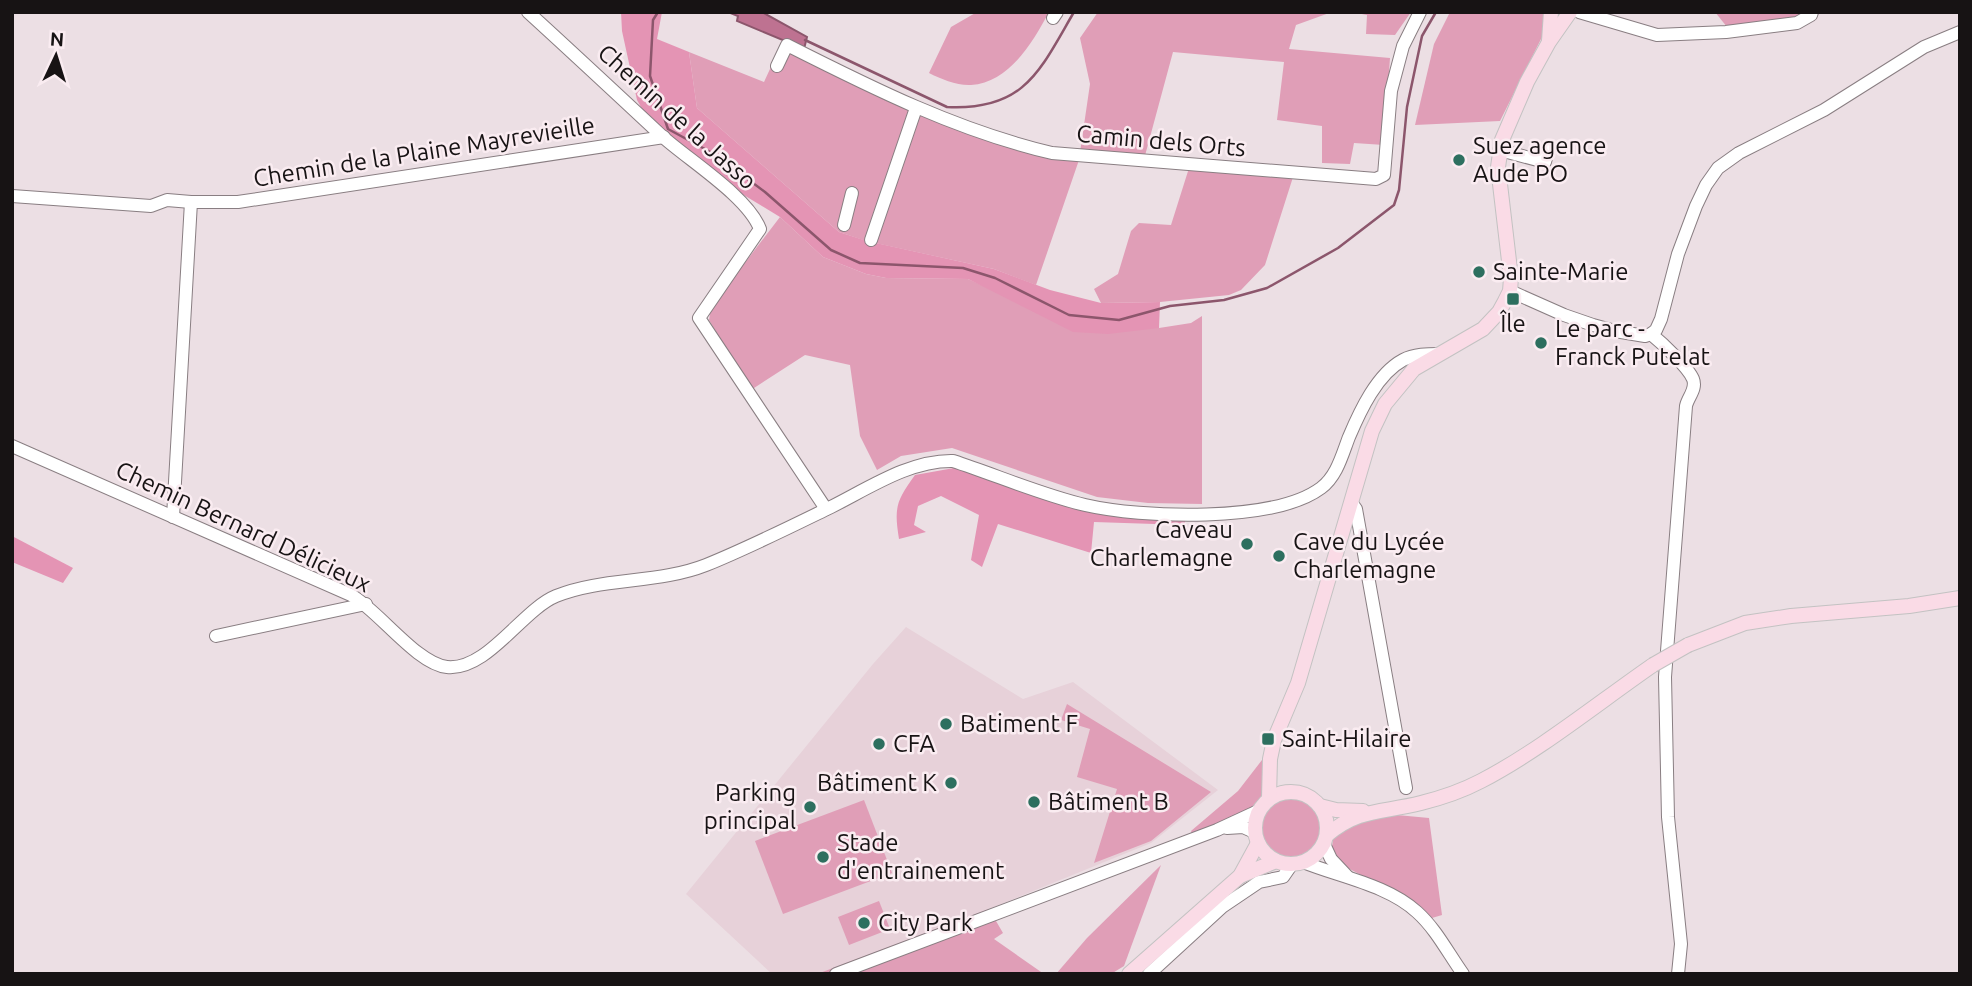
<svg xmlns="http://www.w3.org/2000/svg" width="1972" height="986" viewBox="0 0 1972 986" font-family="Ubuntu,sans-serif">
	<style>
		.built { fill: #e7d1d9 }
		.green { fill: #e09eb7 }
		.forest { fill: #e494b4 }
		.water { fill: #be7291; stroke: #8c566c; stroke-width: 2 }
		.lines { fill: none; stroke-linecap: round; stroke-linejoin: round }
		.stream { stroke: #8c566c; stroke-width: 2.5 }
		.minor-casing { stroke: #897e82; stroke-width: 14 }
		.major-casing { stroke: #c3c2c2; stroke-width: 16 }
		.minor { stroke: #fff; stroke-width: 12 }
		.major { stroke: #fadbe6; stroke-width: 14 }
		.major-bridge-casing { stroke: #c3c2c2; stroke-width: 16; stroke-linecap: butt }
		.major-bridge { stroke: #fadbe6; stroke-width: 14 }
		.poi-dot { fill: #2d6f5f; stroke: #faecf1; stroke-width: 2.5 }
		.labels { text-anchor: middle; stroke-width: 5; stroke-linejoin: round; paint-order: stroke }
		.street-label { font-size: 24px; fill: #171314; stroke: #faecf1 }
		.poi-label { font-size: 24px; fill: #171314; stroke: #faecf1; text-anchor: start }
	</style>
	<rect width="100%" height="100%" fill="#ecdfe4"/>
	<path class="built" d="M906,627L1023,699L1073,682L1218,790L1151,843L989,909L817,974H772L686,894L873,664Z"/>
	<g class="green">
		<path d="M977,12H1049C1033,42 1009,83 971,85C958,86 941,79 929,73L951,27Z"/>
		<path d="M1098,12H1332L1296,25L1289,49L1390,58L1384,145L1354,143L1350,164L1322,163V126L1277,120L1284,62L1173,52L1143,163L1079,160L1036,285L994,269L866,241L839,232L697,108L689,52L764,82L781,45L912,111L1079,159L1090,84L1080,38Z"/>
		<path d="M1351,12H1411L1395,35L1366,34L1367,15Z"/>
		<path d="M1450,12H1545L1542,37L1500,121L1415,125L1434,44Z"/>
		<path d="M1715,12H1804L1799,16L1727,27Z"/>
		<path d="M1189,168L1294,174L1265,265L1241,290L1229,295L1160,302L1101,303L1094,289L1118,274L1131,231L1139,223L1171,225Z"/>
		<path d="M780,217L823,257L866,274L886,278L968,279L997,292L1159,328L1191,323L1202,316V504L1148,503L1097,497L952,448L901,456L877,470L860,436L850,365L805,355L751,390L709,320L711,307Z"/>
		<path d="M1067,704L1211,792L1151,841L1094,863L1117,789L1077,777L1090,729L1061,720Z"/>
		<path d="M1262,760C1267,767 1265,774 1265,782C1264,815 1218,823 1192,834L1191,831L1238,791Z"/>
		<circle cx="1291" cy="829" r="31"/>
		<path d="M864,800L892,873L783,914L755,841Z"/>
		<path d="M1397,815L1429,818L1442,915L1432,918L1410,901L1344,866L1337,861L1332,847L1333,839L1348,823Z"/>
		<path d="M1161,865L1124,966L1111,974H1056L1087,938Z"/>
		<path d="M879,901L890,929L849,945L838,917Z"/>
		<path d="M989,909L1003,933L994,939L1044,974H817Z"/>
	</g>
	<g class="forest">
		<path d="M621,12H662L657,39L689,52L697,108L839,232L867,241L994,269L1050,290L1101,303L1160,302L1159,328L1108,334L1073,332L968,279L886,278L866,274L823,257L780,217L699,168L655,132L637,100L622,31Z"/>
		<path d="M954,468L1021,484L1085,505L1185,514V525L1094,522L1091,553L998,524L982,567L971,560L979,515L941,496L918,506L914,525L926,532L899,539C894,508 896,501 915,475Z"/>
		<path d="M12,536L73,568L63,583L12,562Z"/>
	</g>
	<path class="water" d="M728,12H762L807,37L804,49L737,21L738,16Z"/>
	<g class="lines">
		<g class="stream">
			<path d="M658,12L653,20L650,76L668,129L714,154L765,192L831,250L860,263L963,268L995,278L1069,315L1119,320L1170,306L1224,300L1267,288L1338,248L1394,205L1399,190L1407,107L1422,36L1436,12"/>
			<path d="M805,40L947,107C1025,111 1040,70 1074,12"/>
		</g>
		<defs>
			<g id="minor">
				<path d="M528,12C573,53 618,95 663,137C690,161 748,197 760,229L699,318L826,509"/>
				<path d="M1579,12L1657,35L1726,32L1797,23L1811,15L1812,12"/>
				<path d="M1053,18L1057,12"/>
				<path d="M777,66L787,45C872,88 958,131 1052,153L1376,179L1384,175L1391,91L1403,46L1420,12"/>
				<path d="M1500,150L1545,162L1549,147"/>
				<path d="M12,196L151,206L167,200L191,202"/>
				<path d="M844,225L852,193"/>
				<path d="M871,240L916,108"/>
				<path d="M1510,291L1564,315L1593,325L1615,331L1645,336L1651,334L1656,330L1661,319L1678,254L1696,206L1706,185L1718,168L1739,153L1824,110L1924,47L1960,32"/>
				<path d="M1651,334C1662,343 1688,367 1693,379C1697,389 1688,397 1686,406L1665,677L1668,817L1681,944L1678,974"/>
				<path d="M12,446L351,595C379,611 417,664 447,667C487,671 522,610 556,596C603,577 658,584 706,565C748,548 790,527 831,507C869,488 910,460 953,461C996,475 1042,495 1085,505C1141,518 1274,523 1321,488C1337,476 1342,455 1349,437C1360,411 1377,374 1403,360C1414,354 1428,354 1440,354"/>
				<path d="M1351,502L1356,509L1406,788"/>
				<path d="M173,517L191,202H238L664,137"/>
				<path d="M216,636L366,604"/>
				<path d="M1227,828L1243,827L1254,832"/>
				<path d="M1324,844L1331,859L1347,876"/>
				<path d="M1303,862C1340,877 1388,885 1417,912C1436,929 1448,953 1463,974"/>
				<path d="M836,974L1217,830L1258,811"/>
				<path d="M1149,974L1222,907L1259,882L1283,877L1292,864"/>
			</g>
			<g id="major">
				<path d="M1549,41L1551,12"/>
				<path d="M1688,645L1745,623L1791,616L1909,606L1960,598"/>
				<circle cx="1291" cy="828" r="36"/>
				<path d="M1269,798L1270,759L1274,740L1298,683L1372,431L1385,404L1414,369L1483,329L1499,312L1505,301L1510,291L1511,278L1498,167L1502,140L1527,82L1549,42L1570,12"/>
				<path d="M1320,806L1336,810L1363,811"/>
				<path d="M1327,835C1359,808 1382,813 1421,803C1441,798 1462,791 1481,781C1539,751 1598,703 1653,665"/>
				<path d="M1240,876L1276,861"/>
				<path d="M1129,974L1240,876L1258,843"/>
			</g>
		</defs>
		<use href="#minor" class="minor-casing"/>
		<use href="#major" class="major-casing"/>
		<use href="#minor" class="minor"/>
		<use href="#major" class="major"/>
		<defs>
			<path id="major-bridge" d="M1653,665L1688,645"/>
		</defs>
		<use href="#major-bridge" class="major-bridge-casing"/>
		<use href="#major-bridge" class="major-bridge"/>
	</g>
	<g class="poi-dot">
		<circle cx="1459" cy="160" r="7"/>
		<circle cx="1479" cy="272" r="7"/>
		<rect x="1506" y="292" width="14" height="14" rx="3.5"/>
		<circle cx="1541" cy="343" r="7"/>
		<circle cx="1247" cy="544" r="7"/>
		<circle cx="1279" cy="556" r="7"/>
		<circle cx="946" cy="724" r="7"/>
		<rect x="1261" y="732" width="14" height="14" rx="3.5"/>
		<circle cx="879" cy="744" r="7"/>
		<circle cx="951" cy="783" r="7"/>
		<circle cx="1034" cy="802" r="7"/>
		<circle cx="810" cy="807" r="7"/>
		<circle cx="823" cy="857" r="7"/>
		<circle cx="864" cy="923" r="7"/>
	</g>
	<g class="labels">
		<g class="street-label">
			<text transform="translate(677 117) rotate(42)" y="8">Chemin de la Jasso</text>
			<text transform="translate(1161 141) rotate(5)" y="8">Camin dels Orts</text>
			<text transform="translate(424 152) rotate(-9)" y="8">Chemin de la Plaine Mayrevieille</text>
			<text transform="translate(243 527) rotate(25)" y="8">Chemin Bernard Délicieux</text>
		</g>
		<g class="poi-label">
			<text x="1473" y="154">Suez agence<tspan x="1473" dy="28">Aude PO</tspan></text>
			<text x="1493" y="280">Sainte-Marie</text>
			<text x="1513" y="332" text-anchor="middle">Île</text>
			<text x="1555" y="337">Le parc -<tspan x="1555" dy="28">Franck Putelat</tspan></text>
			<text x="1233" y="538" text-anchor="end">Caveau<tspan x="1233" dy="28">Charlemagne</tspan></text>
			<text x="1293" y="550">Cave du Lycée<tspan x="1293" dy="28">Charlemagne</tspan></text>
			<text x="960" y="732">Batiment F</text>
			<text x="1282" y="747">Saint-Hilaire</text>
			<text x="893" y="752">CFA</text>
			<text x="937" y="791" text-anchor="end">Bâtiment K</text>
			<text x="796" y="801" text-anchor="end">Parking<tspan x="796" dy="28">principal</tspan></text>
			<text x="1048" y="810">Bâtiment B</text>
			<text x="837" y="851">Stade<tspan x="837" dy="28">d'entrainement</tspan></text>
			<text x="878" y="931">City Park</text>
		</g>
	</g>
	<rect width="1972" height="986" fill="none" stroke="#171314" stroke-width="28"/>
	<g transform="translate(56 56) rotate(4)" stroke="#faecf1" stroke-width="5" paint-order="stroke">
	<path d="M0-5L12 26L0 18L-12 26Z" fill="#171314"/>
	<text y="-10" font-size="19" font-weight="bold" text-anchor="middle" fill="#171314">N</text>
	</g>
</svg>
